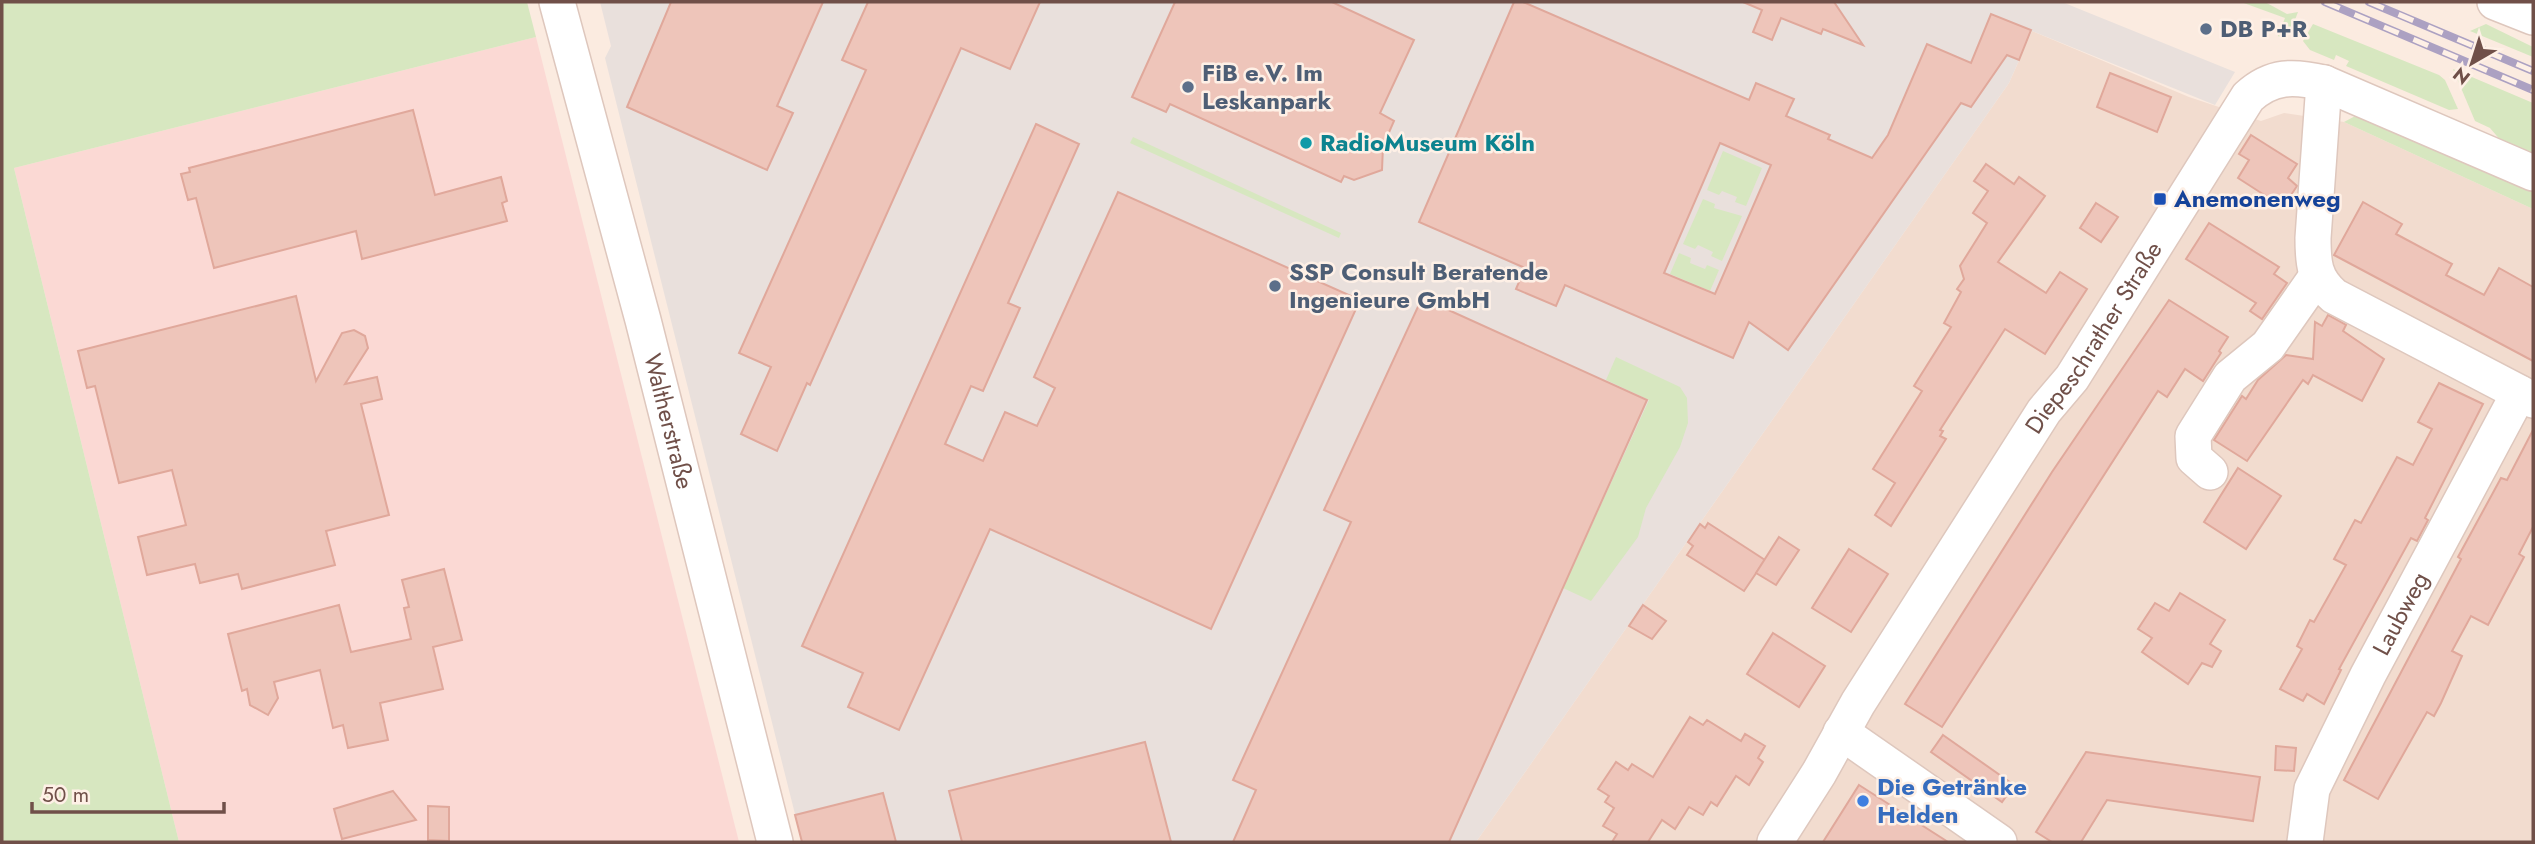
<svg xmlns="http://www.w3.org/2000/svg" width="2535" height="844" viewBox="0 0 2535 844" font-family="Jost,sans-serif">
	<style>
		.residential { fill: #f2dccf }
		.commercial { fill: #fbd9d4 }
		.industrial { fill: #e9e0dc }
		.green { fill: #d7e7c0 }
		.building { fill: #eec5ba; stroke: #e0a89b; stroke-width: 2; fill-rule: evenodd }
		.lines { fill: none; stroke-linecap: round; stroke-linejoin: round }
		.minor-casing { stroke: #dec7bd; stroke-width: 38 }
		.minor { stroke: #fff; stroke-width: 35 }
		.rail-casing { stroke: #aca1c2; stroke-width: 8 }
		.rail { stroke: #fef0e6; stroke-width: 5; stroke-dasharray: 16; stroke-linecap: butt }
		.service-dot { fill: #5c6f8a; stroke: #fef0e6; stroke-width: 2.5 }
		.culture-dot { fill: #0f9aa8; stroke: #fef0e6; stroke-width: 2.5 }
		.transit-dot { fill: #1a4fb4; stroke: #fef0e6; stroke-width: 2.5 }
		.shop-dot { fill: #3f7fe0; stroke: #fef0e6; stroke-width: 2.5 }
		.labels { text-anchor: middle; stroke-width: 5; stroke-linejoin: round; paint-order: stroke }
		.service-label { font-size: 24px; font-weight: bold; fill: #4e5e75; stroke: #fef0e6; text-anchor: start }
		.culture-label { font-size: 24px; font-weight: bold; fill: #0d838f; stroke: #fef0e6; text-anchor: start }
		.transit-label { font-size: 24px; font-weight: bold; fill: #164399; stroke: #fef0e6; text-anchor: start }
		.street-label { font-size: 24px; fill: #705049; stroke: #fef0e6 }
		.shop-label { font-size: 24px; font-weight: bold; fill: #366cbe; stroke: #fef0e6; text-anchor: start }
	</style>
	<rect width="100%" height="100%" fill="#fbebe0"/>
	<path class="residential" d="M2032,31L2189,97L2261,121L2284,113L2344,122L2533,209V842H1476L2009,83Z"/>
	<path class="commercial" d="M536,37L739,842H179L14,168Z"/>
	<path class="industrial" d="M600,2H2062L2235,72L2215,105L2032,31L2009,83L1476,842H802L605,58L611,46Z"/>
	<g class="green">
		<path d="M2,2H527L536,37L14,168L179,842H2Z"/>
		<path d="M2241,2H2265L2287,14L2298,12L2290,33L2282,38L2278,36L2285,18Z"/>
		<path d="M2313,24L2439,75L2445,80L2458,109L2449,110L2346,66L2349,61L2336,55L2334,60L2310,50L2303,41Z"/>
		<path d="M2486,24L2533,47V57L2470,31Z"/>
		<path d="M2453,69L2533,103V156L2502,142L2490,128L2475,121Z"/>
		<path d="M2359,114L2533,186V209L2344,122Z"/>
		<path d="M1133,137L1341,233L1339,238L1130,143Z"/>
		<path d="M1723,151L1762,168L1746,206L1735,202L1737,197L1722,191L1719,195L1707,190Z"/>
		<path d="M1703,199L1715,204L1714,208L1742,216L1722,261L1711,256L1713,252L1698,245L1695,249L1683,244Z"/>
		<path d="M1679,253L1691,258L1690,263L1705,269L1707,265L1719,270L1710,291L1670,274Z"/>
		<path d="M1616,357L1680,387L1687,398L1688,423L1680,447L1646,508L1638,537L1591,601L1563,588L1649,400L1606,380Z"/>
	</g>
	<g class="building">
		<path d="M671,2H823L777,106L793,113L767,170L627,107Z"/>
		<path d="M868,2H1040L1010,69L961,48L810,385L807,383L777,451L741,434L771,367L739,353L866,70L842,60Z"/>
		<path d="M1175,2H1332L1414,40L1380,113L1394,121L1383,146L1382,170L1354,180L1344,176L1341,182L1170,104L1166,112L1132,97Z"/>
		<path d="M1514,2H1523L1749,100L1756,83L1794,99L1786,116L1830,135L1828,139L1872,158L1888,135L1927,44L1971,63L1991,14L2031,30L2019,60L2007,55L1971,107L1961,103L1788,350L1749,322L1733,358L1565,285L1556,306L1516,289L1525,268L1419,222ZM1720,143L1771,165L1715,294L1664,273Z"/>
		<path d="M1743,2H1834L1863,45L1823,29L1821,34L1781,18L1772,40L1753,32L1762,10Z"/>
		<path d="M2110,73L2171,97L2157,132L2097,107Z"/>
		<path d="M413,110L435,195L501,177L507,201L502,203L507,221L362,259L356,231L214,268L196,198L188,200L181,174L190,172L189,168Z"/>
		<path d="M1036,124L1079,144L1008,303L1020,308L983,391L971,386L945,444L983,461L1005,412L1037,426L1055,388L1034,377L1118,192L1360,300L1211,629L990,529L899,730L848,707L863,673L802,646Z"/>
		<path d="M2251,135L2297,164L2288,178L2297,186L2283,207L2238,178L2249,160L2239,154Z"/>
		<path d="M1986,164L2014,184L2019,177L2045,196L1998,262L2046,293L2060,272L2087,289L2045,354L2005,329L1940,430L1943,431L1940,436L1946,439L1891,526L1875,515L1895,483L1873,469L1922,391L1914,386L1951,327L1944,323L1961,292L1957,289L1964,279L1960,266L1987,223L1973,213L1988,191L1974,181Z"/>
		<path d="M2363,202L2402,224L2396,234L2452,264L2446,275L2484,295L2499,268L2533,287V361L2334,255Z"/>
		<path d="M2096,203L2118,217L2101,242L2080,228Z"/>
		<path d="M2209,223L2279,267L2274,274L2287,283L2262,319L2250,311L2256,303L2186,259Z"/>
		<path d="M296,296L316,381L342,333L354,330L365,336L368,348L345,384L377,377L382,399L361,404L389,515L326,531L335,565L242,589L238,574L200,583L195,564L147,575L138,537L186,525L172,470L119,483L95,386L87,388L78,351Z"/>
		<path d="M1422,298L1647,400L1449,842H1233L1256,790L1233,780L1351,522L1324,510Z"/>
		<path d="M2169,300L2228,337L2219,351L2221,353L2203,381L2185,369L2167,397L2158,391L1942,727L1905,704L2052,472Z"/>
		<path d="M2328,315L2346,325L2343,331L2384,359L2362,401L2313,375L2308,384L2303,380L2247,461L2214,440L2242,396L2246,399L2258,380L2286,355L2313,359L2315,322L2322,326Z"/>
		<path d="M2439,383L2483,404L2425,518L2428,520L2417,541L2411,538L2339,669L2341,670L2324,704L2307,694L2303,701L2280,689L2302,649L2297,646L2310,620L2314,622L2346,565L2334,559L2355,520L2361,523L2397,457L2413,465L2432,429L2418,422Z"/>
		<path d="M2533,430V527L2519,554L2524,557L2488,625L2471,616L2452,651L2462,656L2441,703L2434,716L2427,712L2378,799L2344,780L2461,559L2458,557L2501,478L2507,480Z"/>
		<path d="M2238,468L2281,496L2246,549L2204,522Z"/>
		<path d="M1708,523L1765,560L1744,591L1687,555L1693,546L1688,542L1700,524L1705,528Z"/>
		<path d="M1779,537L1799,550L1776,585L1756,573Z"/>
		<path d="M1849,549L1888,574L1851,632L1812,608Z"/>
		<path d="M444,569L462,640L433,647L443,689L380,703L388,740L348,748L343,725L333,728L320,670L274,682L278,698L268,715L250,705L247,689L242,691L228,634L339,605L351,652L411,639L404,608L409,607L402,580Z"/>
		<path d="M2180,593L2225,620L2210,644L2221,651L2212,667L2202,663L2188,684L2142,652L2152,638L2138,629L2155,603L2169,611Z"/>
		<path d="M1643,605L1666,621L1652,639L1629,626Z"/>
		<path d="M1773,633L1825,666L1799,707L1747,674Z"/>
		<path d="M1690,717L1703,725L1707,720L1741,741L1745,734L1765,746L1758,758L1763,762L1749,785L1736,776L1717,806L1711,802L1703,815L1689,807L1675,829L1662,820L1648,842H1612L1617,834L1603,826L1614,808L1605,802L1609,796L1598,789L1616,762L1628,770L1632,764L1653,777Z"/>
		<path d="M1943,735L2014,785L2002,802L1931,752Z"/>
		<path d="M1145,742L1171,842H962L949,791Z"/>
		<path d="M2276,746L2296,748L2294,771L2275,770Z"/>
		<path d="M2086,752L2260,777L2253,821L2107,800L2081,842H2052L2036,832Z"/>
		<path d="M1859,785L1898,810L1948,842H1823Z"/>
		<path d="M393,791L416,820L342,839L334,809Z"/>
		<path d="M883,793L896,842H802L795,815Z"/>
		<path d="M428,806L449,807V841L428,840Z"/>
	</g>
	<g class="lines">
		<defs>
			<g id="minor">
				<path id="s1" d="M557,2L643,320L775,842"/>
				<path d="M2495,2L2533,17"/>
				<path d="M2324,83L2313,238C2313,263 2314,279 2334,296L2533,400"/>
				<path d="M2210,472L2194,458L2193,436L2230,377L2268,346L2317,276"/>
				<path d="M1841,732L1999,842"/>
				<path id="s2" d="M1775,842L1819,773L1858,703L2044,411L2072,378L2248,97C2272,75 2294,76 2324,83L2533,173"/>
				<path id="s3" d="M2305,842L2312,789L2368,675L2519,393"/>
			</g>
		</defs>
		<use href="#minor" class="minor-casing"/>
		<use href="#minor" class="minor"/>
		<defs>
			<g id="rail">
				<path d="M2325,2L2533,90"/>
				<path d="M2369,2L2533,71"/>
			</g>
		</defs>
		<use href="#rail" class="rail-casing"/>
		<use href="#rail" class="rail"/>
	</g>
	<g class="service-dot">
		<circle cx="2206" cy="29" r="7"/>
		<circle cx="1188" cy="87" r="7"/>
		<circle cx="1275" cy="286" r="7"/>
	</g>
	<circle class="culture-dot" cx="1306" cy="143" r="7"/>
	<rect class="transit-dot" x="2153" y="192" width="14" height="14" rx="3.5"/>
	<circle class="shop-dot" cx="1863" cy="801" r="7"/>
	<g class="labels">
		<g class="service-label">
			<text x="2220" y="37">DB P+R</text>
			<text x="1202" y="81">FiB e.V. Im<tspan x="1202" dy="28">Leskanpark</tspan></text>
			<text x="1289" y="280">SSP Consult Beratende<tspan x="1289" dy="28">Ingenieure GmbH</tspan></text>
		</g>
		<g class="culture-label">
			<text x="1320" y="151">RadioMuseum Köln</text>
		</g>
		<g class="transit-label">
			<text x="2174" y="207">Anemonenweg</text>
		</g>
		<g class="street-label">
			<text dy="8" stroke="none"><textPath href="#s2" startOffset="597">Diepeschrather Straße</textPath></text>
			<text dy="8" stroke="none"><textPath href="#s1" startOffset="434">Waltherstraße</textPath></text>
			<text dy="8" stroke="none"><textPath href="#s3" startOffset="250">Laubweg</textPath></text>
		</g>
		<g class="shop-label">
			<text x="1877" y="795">Die Getränke<tspan x="1877" dy="28">Helden</tspan></text>
		</g>
	</g>
	<rect width="2535" height="844" fill="none" stroke="#705049" stroke-width="7"/>
	<g transform="translate(2472 63) rotate(219)" stroke="#fef0e6" stroke-width="5" paint-order="stroke">
	<path d="M0-5L12 26L0 18L-12 26Z" fill="#705049"/>
	<text y="-10" font-size="19" font-weight="bold" text-anchor="middle" fill="#705049">N</text>
	</g>
	<path d="M32 802v10h192v-10" fill="none" stroke="#705049" stroke-width="3.5"/>
	<text x="42" y="802" font-size="21" fill="#705049" stroke="#fef0e6" stroke-width="5" paint-order="stroke">50 m</text>
</svg>
